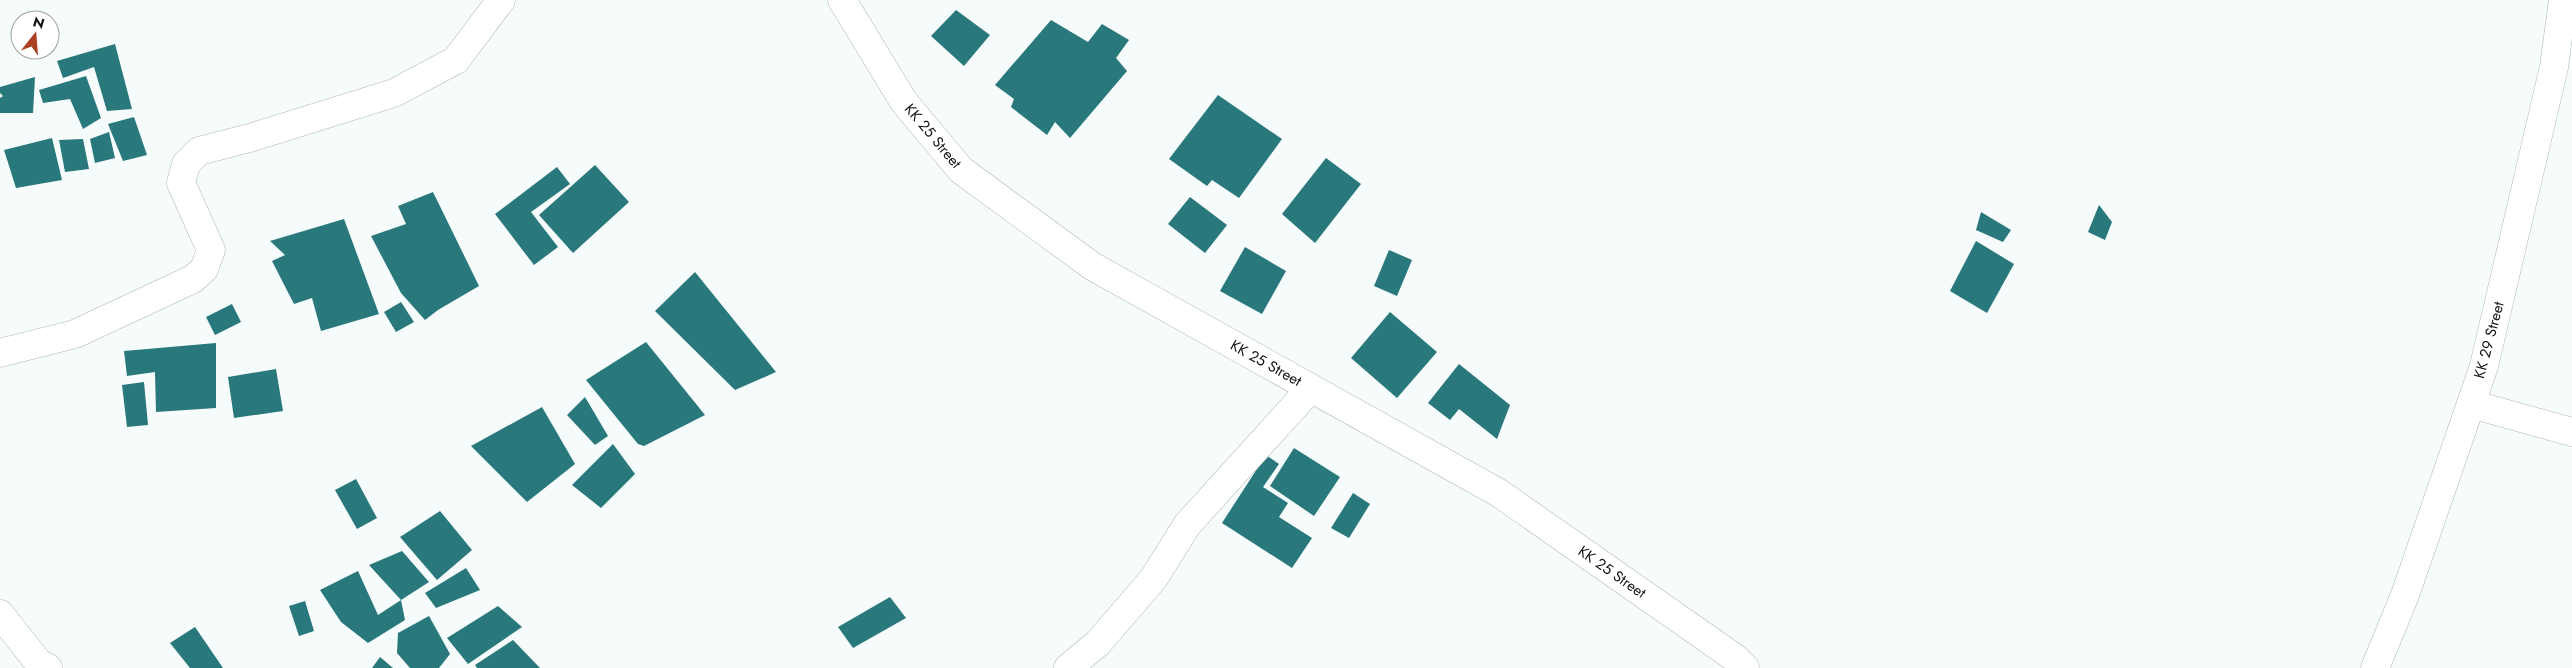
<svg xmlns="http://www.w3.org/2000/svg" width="2572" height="668" viewBox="0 0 2572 668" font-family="Jost,sans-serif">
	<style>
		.building { fill: #29787c }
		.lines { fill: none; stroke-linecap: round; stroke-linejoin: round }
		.minor-casing { stroke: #b1b5b5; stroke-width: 29 }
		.minor { stroke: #fff; stroke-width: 28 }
		.labels { text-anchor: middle; stroke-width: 4; stroke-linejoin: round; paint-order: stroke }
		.street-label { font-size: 15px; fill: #141616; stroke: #fff }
	</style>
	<rect width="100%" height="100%" fill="#f6fbfb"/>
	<g class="building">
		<path d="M956,10L990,35L964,66L931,36Z"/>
		<path d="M1051,20L1088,42L1102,24L1129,40L1116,58L1127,71L1070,138L1055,122L1047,135L1011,107L1014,99L995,85Z"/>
		<path d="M115,44L132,109L107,111L94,67L63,78L57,61Z"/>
		<path d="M86,76L101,118L83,129L70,99L43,103L39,90Z"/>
		<path d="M35,77L33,113H0V98L3,96L0,93V87Z"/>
		<path d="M1218,95L1282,139L1239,198L1212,180L1207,186L1169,159Z"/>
		<path d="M134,117L147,155L123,161L108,124Z"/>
		<path d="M109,132L115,158L95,163L90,139Z"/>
		<path d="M52,138L62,180L16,188L4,150Z"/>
		<path d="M83,139L89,169L65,172L59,140Z"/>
		<path d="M1326,158L1361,184L1315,243L1282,214Z"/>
		<path d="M595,165L629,202L573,253L539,215Z"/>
		<path d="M557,167L570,184L531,212L558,247L534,265L495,214Z"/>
		<path d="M433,192L479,286L438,310L425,320L401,293L371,236L406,224L398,206Z"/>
		<path d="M1190,197L1227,225L1205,253L1168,224Z"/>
		<path d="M2099,205L2112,222L2105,240L2088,232Z"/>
		<path d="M1981,212L2011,230L2003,242L1976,230Z"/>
		<path d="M344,219L379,314L321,331L312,298L294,304L272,261L285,255L270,241Z"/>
		<path d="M1976,241L2014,264L1987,313L1950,291Z"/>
		<path d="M1245,247L1286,271L1262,314L1220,291Z"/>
		<path d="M1389,250L1412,260L1397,296L1374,286Z"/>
		<path d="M695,272L776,372L735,390L655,311Z"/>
		<path d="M401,302L414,322L396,332L384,312Z"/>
		<path d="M232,304L241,322L215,335L206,317Z"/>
		<path d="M1390,312L1437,352L1397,398L1351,358Z"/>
		<path d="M646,342L705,415L644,446L638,444L586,380Z"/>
		<path d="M216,343V408L156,412L155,372L127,376L124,351Z"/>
		<path d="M1459,364L1510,405L1497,439L1459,409L1450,420L1428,403Z"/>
		<path d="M276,369L283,411L234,418L228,377Z"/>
		<path d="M144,382L148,425L127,427L122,385Z"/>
		<path d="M585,397L608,436L595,445L567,415Z"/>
		<path d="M542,407L575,464L527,502L471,446Z"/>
		<path d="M613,444L635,474L601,508L572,485Z"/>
		<path d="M1294,448L1340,477L1314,516L1270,486Z"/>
		<path d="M1266,455L1279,464L1263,487L1288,503L1279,517L1312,538L1292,568L1222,523Z"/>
		<path d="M356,479L377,518L357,529L335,490Z"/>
		<path d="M1353,493L1370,504L1349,538L1331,528Z"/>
		<path d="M440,511L472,550L437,580L400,537Z"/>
		<path d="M402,551L429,582L401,600L369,565Z"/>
		<path d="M466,568L480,590L436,608L425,593Z"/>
		<path d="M358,571L378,615L401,600L405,620L368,643L341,622L320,590Z"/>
		<path d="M890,597L906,618L853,648L838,627Z"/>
		<path d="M305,601L314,631L299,636L289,606Z"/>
		<path d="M498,606L522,627L468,664L447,638Z"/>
		<path d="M429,616L450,654L439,668H410L397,653L398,633Z"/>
		<path d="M195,627L223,668H190L170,643Z"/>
		<path d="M513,640L540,668H477L475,665Z"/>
		<path d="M380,657L393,668H372Z"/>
	</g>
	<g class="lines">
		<defs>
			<g id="minor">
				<path d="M842,0L904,102L961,170L1092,266L1499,493L1735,658L1745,668"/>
				<path d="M0,353L75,334L193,279L204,269L211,250L181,183L186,164L199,151L253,137L394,93L456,60L501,0"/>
				<path d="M2471,404L2572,432"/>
				<path d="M0,614L38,662L48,668"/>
				<path d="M1068,668L1098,643L1154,578L1187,525L1311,388"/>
				<path d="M2375,668L2405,595L2484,366L2554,67L2563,0"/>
			</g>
		</defs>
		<use href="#minor" class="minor-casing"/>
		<use href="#minor" class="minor"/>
	</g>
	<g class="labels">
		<g class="street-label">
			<text transform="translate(933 136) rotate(50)" y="5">KK 25 Street</text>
			<text transform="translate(2489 340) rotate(-75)" y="5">KK 29 Street</text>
			<text transform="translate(1266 363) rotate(29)" y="5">KK 25 Street</text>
			<text transform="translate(1612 572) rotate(35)" y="5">KK 25 Street</text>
		</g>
	</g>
	<g transform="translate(35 35) rotate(17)"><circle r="24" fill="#ffffff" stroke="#a1a2a2"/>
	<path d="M0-4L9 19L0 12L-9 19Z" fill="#a84021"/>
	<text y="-8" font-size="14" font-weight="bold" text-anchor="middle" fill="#141616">N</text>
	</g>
</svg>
